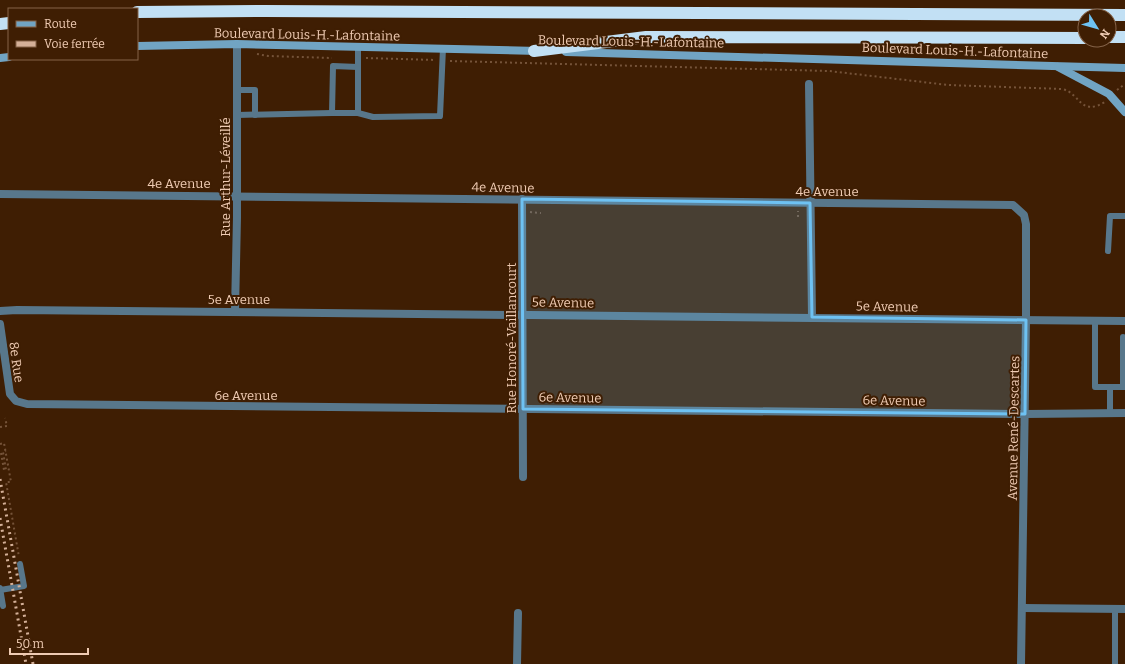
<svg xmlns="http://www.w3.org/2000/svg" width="1125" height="664" viewBox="0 0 1125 664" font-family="Bitter,serif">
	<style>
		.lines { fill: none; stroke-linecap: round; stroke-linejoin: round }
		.path { stroke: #755339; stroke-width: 2; stroke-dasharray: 2 3; stroke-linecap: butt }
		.lane { stroke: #58778b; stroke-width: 6 }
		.street { stroke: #58778b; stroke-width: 8 }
		.secondary { stroke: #71a4c3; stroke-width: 8 }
		.highway { stroke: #c2e0f4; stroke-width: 12 }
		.rail { stroke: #d4b098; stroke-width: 3; stroke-dasharray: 2 4; stroke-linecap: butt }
		.marked { fill: #6ec2f3; fill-opacity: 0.2; stroke: #6ec2f3; stroke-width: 3; stroke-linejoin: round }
		.labels { text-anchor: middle; stroke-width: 4; stroke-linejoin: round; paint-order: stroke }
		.street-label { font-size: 13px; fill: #efcbb3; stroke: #3f1e03 }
	</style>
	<rect width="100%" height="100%" fill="#3f1e03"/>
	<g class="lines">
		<g class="path">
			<path d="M257,54L268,56L332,58"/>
			<path d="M366,58L436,60"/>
			<path d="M450,61L829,71L948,85L1062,89C1081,93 1079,117 1105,102"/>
			<path d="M1117,90L1125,84"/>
			<path d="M818,188H828V194"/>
			<path d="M798,195V187H801"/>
			<path d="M530,212L541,213"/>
			<path d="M798,217V211"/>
			<path d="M0,427L7,426L5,418"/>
			<path d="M0,444L4,443L11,482H6L19,557"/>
			<path d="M1,453L4,470H6L3,452L6,451"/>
		</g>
		<g class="lane">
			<path d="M358,67L333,66L332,113H358L373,117L440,116L443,48"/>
			<path d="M237,90H255V115"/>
			<path d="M358,113V46"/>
			<path d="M237,115L332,113"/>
			<path d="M1108,251L1110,216H1125"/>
			<path d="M1095,320V387H1125"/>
			<path d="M1123,337V387"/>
			<path d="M1110,387V413"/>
			<path d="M0,588L3,606"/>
			<path d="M0,590L24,586L20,564"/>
			<path d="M1115,664V609"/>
		</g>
		<g class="street">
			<path d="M809,84L812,317"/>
			<path d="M0,194L1013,205L1024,215L1026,224V320L1021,664"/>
			<path d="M522,199L523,477"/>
			<path d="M0,311L17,310L1125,321"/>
			<path d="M235,311L237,217V44"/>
			<path d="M0,324L10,394L16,401L27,404L1025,414L1125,413"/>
			<path d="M1023,608L1125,609"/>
			<path d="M517,664L518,613"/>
		</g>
		<g class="secondary">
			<path d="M137,46L237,44L538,51"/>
			<path d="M566,52L1125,68"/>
			<path d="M0,58L9,57"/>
			<path d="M1058,67L1109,94L1125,112"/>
		</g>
		<g class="highway">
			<path d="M137,12L266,11L1125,15"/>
			<path d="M0,24L9,23"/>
			<path d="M1109,37H1125"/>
			<path d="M534,51L646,37L1085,38"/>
		</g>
		<g class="rail">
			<path d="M0,479L33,664"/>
			<path d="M0,518L26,664"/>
		</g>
	</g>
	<path class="marked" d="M522,199L810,203L812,317L1026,320L1025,414L523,409Z"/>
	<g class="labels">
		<g class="street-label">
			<text transform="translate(307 34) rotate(1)" y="5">Boulevard Louis-H.-Lafontaine</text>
			<text transform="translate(631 41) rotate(1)" y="5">Boulevard Louis-H.-Lafontaine</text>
			<text transform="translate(955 50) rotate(2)" y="5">Boulevard Louis-H.-Lafontaine</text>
			<text transform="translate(225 177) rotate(-90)" y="5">Rue Arthur-Léveillé</text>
			<text x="179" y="188">4e Avenue</text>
			<text transform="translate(503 187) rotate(1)" y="5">4e Avenue</text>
			<text x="827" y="196">4e Avenue</text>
			<text x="239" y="304">5e Avenue</text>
			<text transform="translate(563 302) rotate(1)" y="5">5e Avenue</text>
			<text transform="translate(887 306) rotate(1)" y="5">5e Avenue</text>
			<text transform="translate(511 338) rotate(-90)" y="5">Rue Honoré-Vaillancourt</text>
			<text transform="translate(17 362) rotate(82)" y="5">8e Rue</text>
			<text x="246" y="400">6e Avenue</text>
			<text transform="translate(570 397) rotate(1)" y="5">6e Avenue</text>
			<text transform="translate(894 400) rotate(1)" y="5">6e Avenue</text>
			<text transform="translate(1013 428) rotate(-89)" y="5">Avenue René-Descartes</text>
		</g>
	</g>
	<rect x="8" y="8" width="130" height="52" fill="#3f1e03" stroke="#856349"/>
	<rect x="16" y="21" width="20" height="6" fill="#71a4c3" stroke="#856349"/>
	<text x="44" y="28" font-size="12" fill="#efcbb3">Route</text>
	<rect x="16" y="41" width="20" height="6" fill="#d4b098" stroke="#856349"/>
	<text x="44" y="48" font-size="12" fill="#efcbb3">Voie ferrée</text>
	<g transform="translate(1097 28) rotate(127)"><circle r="19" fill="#3f1e03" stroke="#856349"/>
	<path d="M0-3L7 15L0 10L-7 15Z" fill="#6ec2f3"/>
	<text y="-6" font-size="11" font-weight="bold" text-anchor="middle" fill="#efcbb3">N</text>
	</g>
	<path d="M10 648v6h78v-6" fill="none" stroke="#efcbb3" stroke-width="2"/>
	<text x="16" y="648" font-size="12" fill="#efcbb3" stroke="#3f1e03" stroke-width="3" paint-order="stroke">50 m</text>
</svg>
